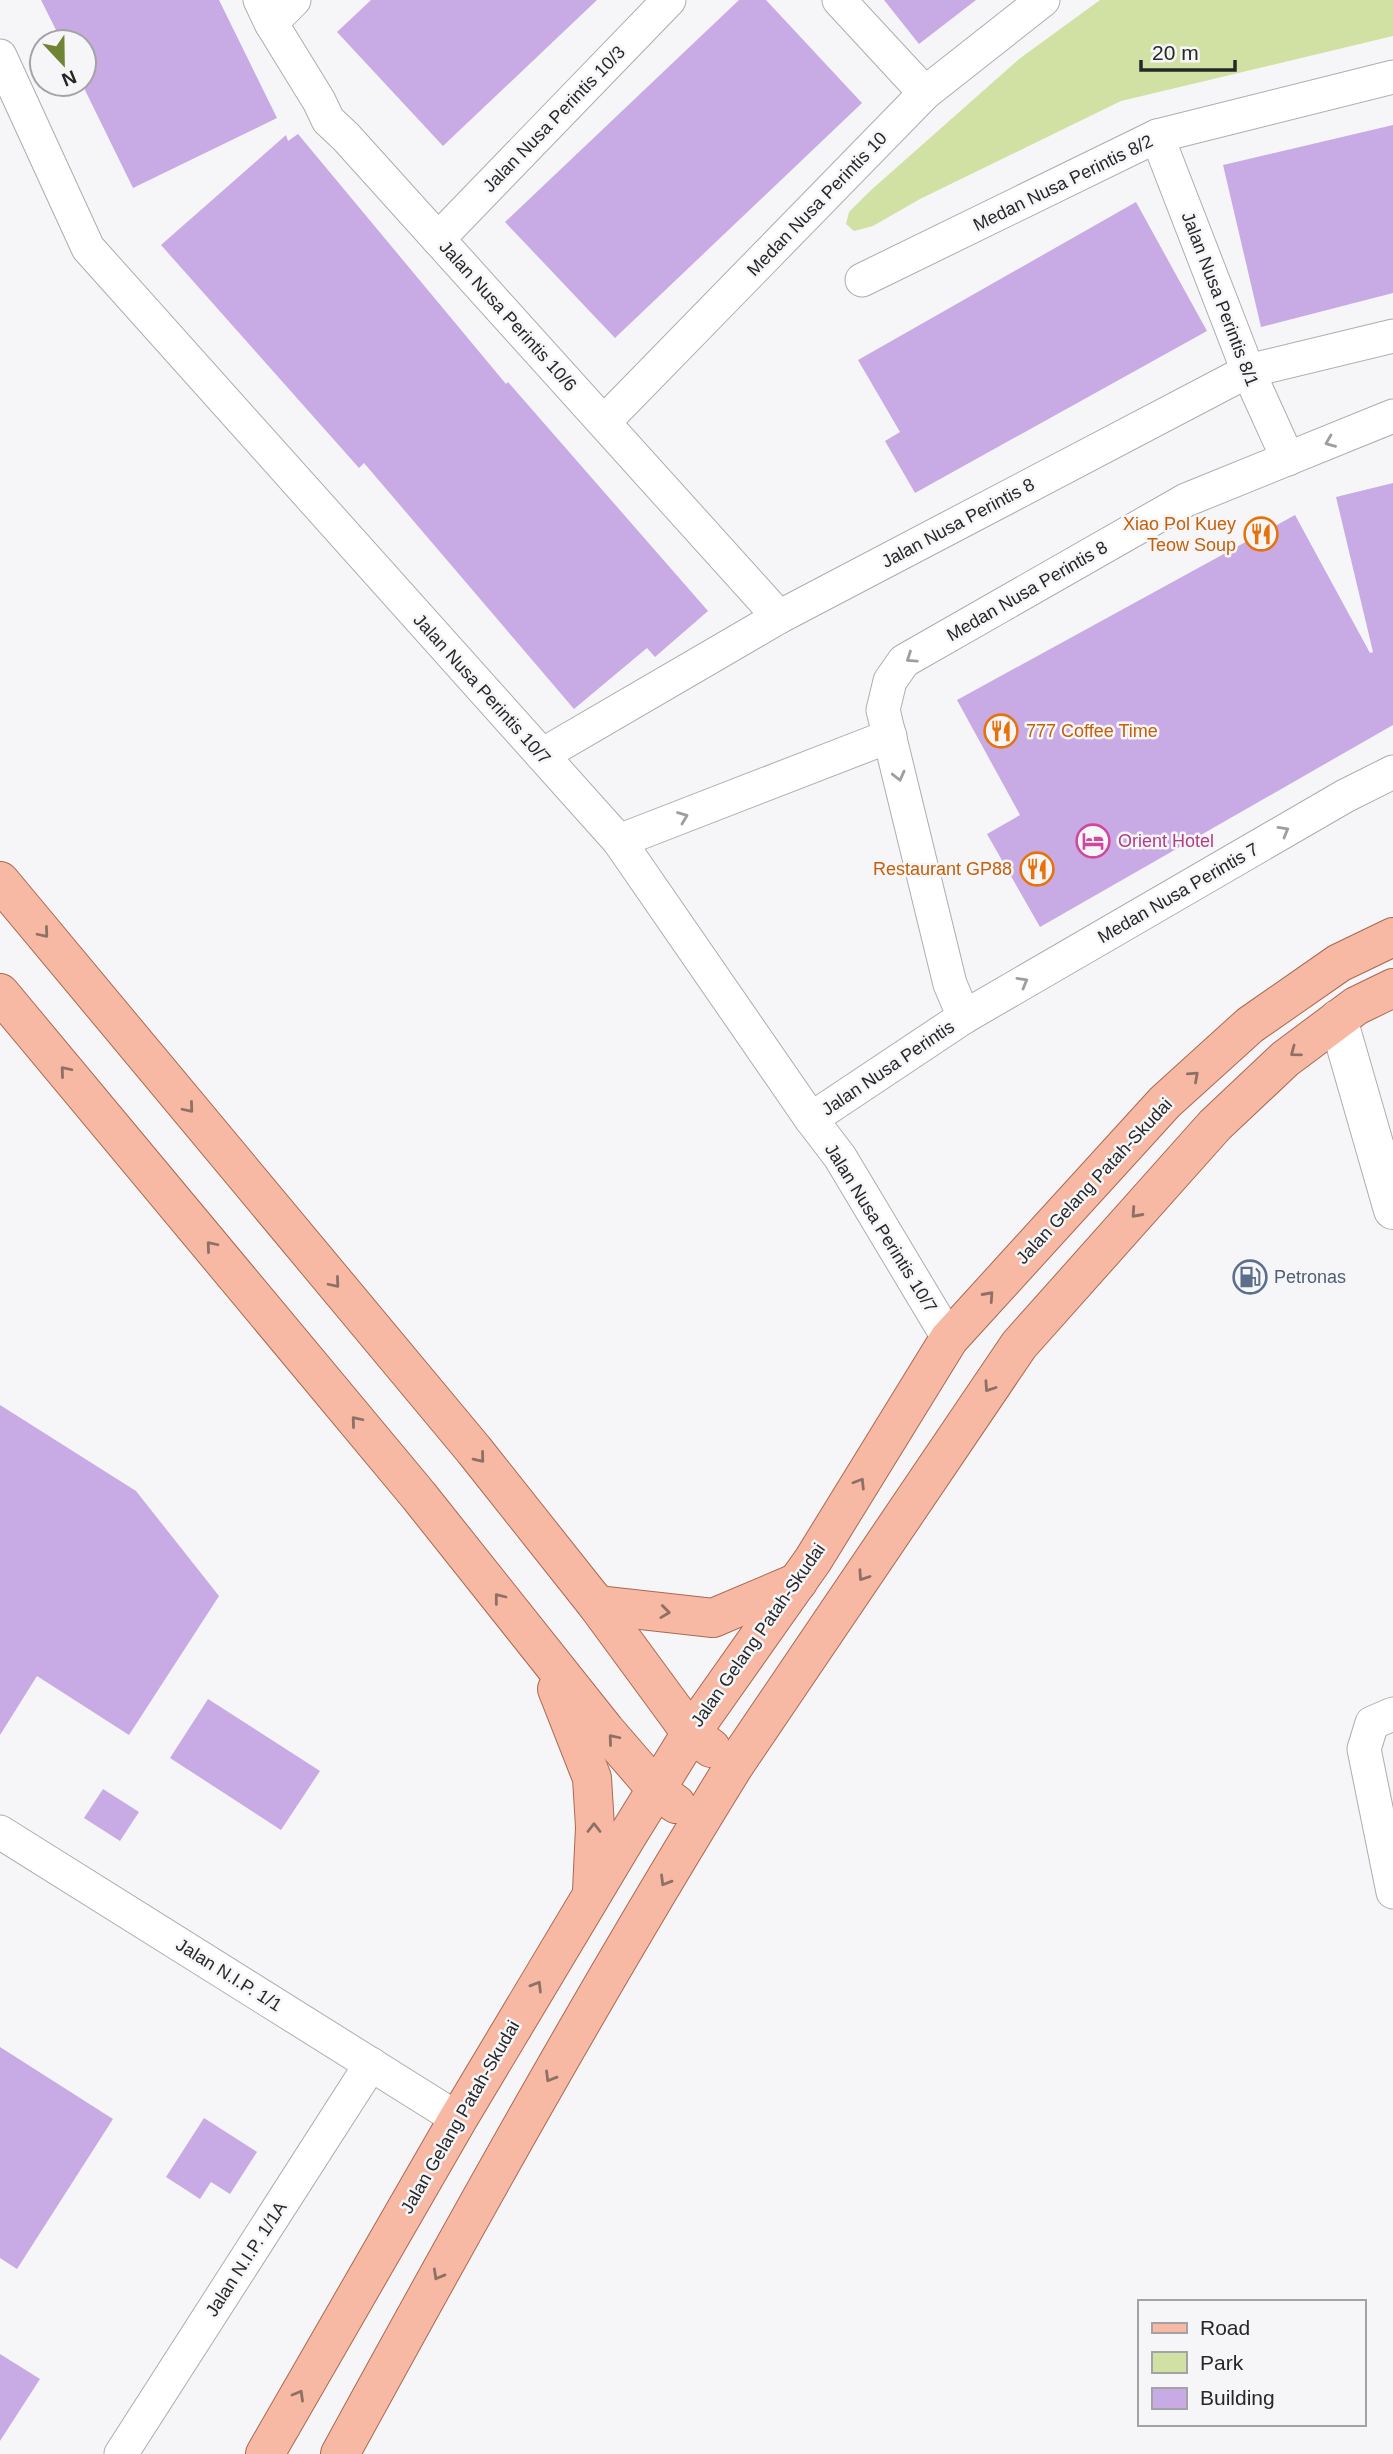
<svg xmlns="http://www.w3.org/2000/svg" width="1393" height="2454" viewBox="0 0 1393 2454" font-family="Arial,sans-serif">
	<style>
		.green { fill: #d0e1a3 }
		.building { fill: #c8abe5 }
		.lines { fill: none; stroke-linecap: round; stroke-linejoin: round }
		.street-casing { stroke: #acadb0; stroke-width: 35 }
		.secondary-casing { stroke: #acadb0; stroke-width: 40 }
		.primary-casing { stroke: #aa6851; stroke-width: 40 }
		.street { stroke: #fff; stroke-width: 33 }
		.secondary { stroke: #fff; stroke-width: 38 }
		.primary { stroke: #f7b9a4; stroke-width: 38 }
		.oneway { stroke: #9e9e9e }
		.oneway2 { stroke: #8f7066 }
		.labels { text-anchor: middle; stroke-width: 5; stroke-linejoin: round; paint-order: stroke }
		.street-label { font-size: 18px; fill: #272728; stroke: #f6f6f9 }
		.food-label { font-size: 18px; fill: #c56008; stroke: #f6f6f9; text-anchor: end }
		.hotel-label { font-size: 18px; fill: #b23c85; stroke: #f6f6f9; text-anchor: start }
		.service-label { font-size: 18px; fill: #4e5e75; stroke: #f6f6f9; text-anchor: start }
	</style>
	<rect width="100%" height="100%" fill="#f6f6f9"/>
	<path class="green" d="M1100,0H1393V36L1121,101L920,199L873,226L854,231L846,224L849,212L870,191L1019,59Z"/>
	<g class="building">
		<path d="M41,0H219L277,118L133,188L82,84L84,42H62Z"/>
		<path d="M371,0H597L443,146L337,32Z"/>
		<path d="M739,0H766L862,103L615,338L505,222Z"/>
		<path d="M884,0H976L919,44Z"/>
		<path d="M1393,125V293L1261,327L1223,165Z"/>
		<path d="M298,134L506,384L508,382L708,611L655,657L647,648L574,709L364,463L359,468L161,245L286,135L288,141Z"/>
		<path d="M1136,202L1207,331L915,493L885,441L900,432L858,360Z"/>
		<path d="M1393,483V725L1040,927L987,834L1020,815L957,700L1295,515L1370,653L1373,652L1336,497Z"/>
		<path d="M0,1405L136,1491L219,1596L129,1735L37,1676L0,1735Z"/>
		<path d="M208,1699L320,1771L281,1830L170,1758Z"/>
		<path d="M103,1789L139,1812L120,1841L84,1818Z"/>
		<path d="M0,2047L113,2119L17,2269L0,2258Z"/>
		<path d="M204,2118L257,2152L230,2194L211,2182L200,2199L166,2177Z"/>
		<path d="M0,2354L40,2379L0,2441Z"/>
	</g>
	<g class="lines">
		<defs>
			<g id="street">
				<path d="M260,0L271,23L319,101L328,120L346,137L779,617"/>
				<path d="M839,0L925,93"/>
				<path d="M271,23L294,0"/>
				<path d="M0,56L88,248L619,841L811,1119L840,1157L949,1339"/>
				<path d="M1157,136L1248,371L1288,459"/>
				<path d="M438,239L669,0"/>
				<path d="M862,280L1157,136L1393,77"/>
				<path d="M604,422L925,93L1043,0"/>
				<path d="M542,755L779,617L1248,371L1393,336"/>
				<path d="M619,841L890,736"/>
				<path d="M964,1017L950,984L883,710L890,681L904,661L1186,500L1393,416"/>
				<path d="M811,1119L964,1017L1345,796L1393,772"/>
				<path d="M1393,1714L1372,1723L1364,1749L1393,1892"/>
				<path d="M0,1832L458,2119"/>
				<path d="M121,2454L371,2064"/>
			</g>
			<path id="secondary" d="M1338,1019L1393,1210"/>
			<g id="primary">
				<path d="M0,881L474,1450L597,1605L691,1733L711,1748"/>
				<path d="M0,993L419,1496L606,1731L657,1790L676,1804"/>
				<path d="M597,1605L713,1618L798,1582"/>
				<path d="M557,1689L592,1778L595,1827L592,1891"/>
				<path d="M265,2454L458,2119L626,1838L691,1733L813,1560L949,1339L1165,1102L1250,1025L1339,963L1393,937"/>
				<path d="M340,2454C467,2222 595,1991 734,1766L1019,1345L1215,1125L1285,1059L1356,1006L1393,988"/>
			</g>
		</defs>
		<use href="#street" class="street-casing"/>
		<use href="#secondary" class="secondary-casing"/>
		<use href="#primary" class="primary-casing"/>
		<use href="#street" class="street"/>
		<use href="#secondary" class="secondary"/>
		<use href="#primary" class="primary"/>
	</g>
	<defs><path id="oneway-chevron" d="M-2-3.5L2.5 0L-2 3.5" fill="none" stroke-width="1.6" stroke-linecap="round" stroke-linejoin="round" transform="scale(1.75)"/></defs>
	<g class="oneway">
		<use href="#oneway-chevron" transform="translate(1330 442) rotate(158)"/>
		<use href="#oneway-chevron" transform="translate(911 658) rotate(146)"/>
		<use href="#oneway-chevron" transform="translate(899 776) rotate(76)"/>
		<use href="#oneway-chevron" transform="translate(683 817) rotate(-21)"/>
		<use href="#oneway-chevron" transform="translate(1284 831) rotate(-30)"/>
		<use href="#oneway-chevron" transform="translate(1023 982) rotate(-30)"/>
	</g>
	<g class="oneway2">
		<use href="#oneway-chevron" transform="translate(44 933) rotate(50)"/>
		<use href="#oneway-chevron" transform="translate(1295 1052) rotate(143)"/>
		<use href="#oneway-chevron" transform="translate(65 1071) rotate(-130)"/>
		<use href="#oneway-chevron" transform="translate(1194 1076) rotate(-42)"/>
		<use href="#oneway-chevron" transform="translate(189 1108) rotate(50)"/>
		<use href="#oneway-chevron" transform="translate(1136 1213) rotate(132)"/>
		<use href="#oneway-chevron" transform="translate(211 1246) rotate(-130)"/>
		<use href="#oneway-chevron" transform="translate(335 1283) rotate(50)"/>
		<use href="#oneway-chevron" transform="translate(989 1296) rotate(-48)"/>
		<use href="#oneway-chevron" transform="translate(989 1387) rotate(124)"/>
		<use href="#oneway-chevron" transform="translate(356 1421) rotate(-130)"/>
		<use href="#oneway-chevron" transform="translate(480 1458) rotate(51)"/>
		<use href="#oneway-chevron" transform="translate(860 1483) rotate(-58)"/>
		<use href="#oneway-chevron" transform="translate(863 1576) rotate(124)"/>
		<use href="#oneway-chevron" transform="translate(499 1598) rotate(-128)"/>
		<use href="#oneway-chevron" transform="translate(665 1612) rotate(7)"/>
		<use href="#oneway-chevron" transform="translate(613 1739) rotate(-130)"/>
		<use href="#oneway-chevron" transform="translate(594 1828) rotate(-90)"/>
		<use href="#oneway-chevron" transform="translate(665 1881) rotate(121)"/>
		<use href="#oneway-chevron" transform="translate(537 1986) rotate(-59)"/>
		<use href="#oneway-chevron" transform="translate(550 2077) rotate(121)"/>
		<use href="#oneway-chevron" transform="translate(438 2275) rotate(119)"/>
		<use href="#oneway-chevron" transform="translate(299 2395) rotate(-60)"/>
	</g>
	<defs>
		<symbol id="restaurant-ring" viewBox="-11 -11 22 22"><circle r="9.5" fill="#f6f6f9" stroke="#e8710a" stroke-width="1.5"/><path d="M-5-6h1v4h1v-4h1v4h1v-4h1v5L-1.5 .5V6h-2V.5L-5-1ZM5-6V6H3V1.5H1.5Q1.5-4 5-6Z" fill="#e8710a"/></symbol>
		<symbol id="hotel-ring" viewBox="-11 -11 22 22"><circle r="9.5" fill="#f6f6f9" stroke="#d1479c" stroke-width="1.5"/><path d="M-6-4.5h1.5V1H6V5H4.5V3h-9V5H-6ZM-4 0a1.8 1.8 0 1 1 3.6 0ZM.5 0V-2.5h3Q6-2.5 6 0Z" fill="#d1479c"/></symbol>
		<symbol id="fuel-ring" viewBox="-11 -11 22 22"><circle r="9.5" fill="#f6f6f9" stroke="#5c6f8a" stroke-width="1.5"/><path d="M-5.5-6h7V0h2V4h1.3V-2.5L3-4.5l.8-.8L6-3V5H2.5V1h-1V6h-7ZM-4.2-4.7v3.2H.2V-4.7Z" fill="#5c6f8a"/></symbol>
	</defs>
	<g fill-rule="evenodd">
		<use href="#restaurant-ring" x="1242" y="515" width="38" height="38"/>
		<use href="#restaurant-ring" x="982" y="712" width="38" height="38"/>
		<use href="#hotel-ring" x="1074" y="822" width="38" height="38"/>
		<use href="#restaurant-ring" x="1018" y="850" width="38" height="38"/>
		<use href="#fuel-ring" x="1231" y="1258" width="38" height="38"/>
	</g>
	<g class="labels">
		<g class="street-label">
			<text transform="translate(554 119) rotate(-46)" y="6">Jalan Nusa Perintis 10/3</text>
			<text transform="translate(1063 183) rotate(-26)" y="6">Medan Nusa Perintis 8/2</text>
			<text transform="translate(817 204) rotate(-46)" y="6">Medan Nusa Perintis 10</text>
			<text transform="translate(1220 299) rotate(69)" y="6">Jalan Nusa Perintis 8/1</text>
			<text transform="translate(508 316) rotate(48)" y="6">Jalan Nusa Perintis 10/6</text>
			<text transform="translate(958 523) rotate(-28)" y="6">Jalan Nusa Perintis 8</text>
			<text transform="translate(1027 591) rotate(-30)" y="6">Medan Nusa Perintis 8</text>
			<text transform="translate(482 689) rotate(48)" y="6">Jalan Nusa Perintis 10/7</text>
			<text transform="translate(1178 893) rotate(-30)" y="6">Medan Nusa Perintis 7</text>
			<text transform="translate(888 1068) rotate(-34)" y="6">Jalan Nusa Perintis</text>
			<text transform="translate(1094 1181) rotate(-47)" y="6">Jalan Gelang Patah-Skudai</text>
			<text transform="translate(881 1228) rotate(58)" y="6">Jalan Nusa Perintis 10/7</text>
			<text transform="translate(758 1635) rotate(-55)" y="6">Jalan Gelang Patah-Skudai</text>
			<text transform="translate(229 1975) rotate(32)" y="6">Jalan N.I.P. 1/1</text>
			<text transform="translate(460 2117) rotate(-60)" y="6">Jalan Gelang Patah-Skudai</text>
			<text transform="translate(246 2259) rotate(-57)" y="6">Jalan N.I.P. 1/1A</text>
		</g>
		<g class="food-label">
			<text x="1236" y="530">Xiao Pol Kuey<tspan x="1236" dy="21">Teow Soup</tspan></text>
			<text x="1026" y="737" text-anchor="start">777 Coffee Time</text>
			<text x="1012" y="875">Restaurant GP88</text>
		</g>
		<g class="hotel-label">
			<text x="1118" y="847">Orient Hotel</text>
		</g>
		<g class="service-label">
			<text x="1274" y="1283">Petronas</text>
		</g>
	</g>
	<rect x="1138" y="2300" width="228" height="126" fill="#f6f6f9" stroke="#a3a3a5" stroke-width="2"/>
	<rect x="1152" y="2323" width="35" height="10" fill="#f7b9a4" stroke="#a3a3a5" stroke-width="2"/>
	<text x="1200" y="2335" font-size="21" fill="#272728">Road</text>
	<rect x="1152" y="2352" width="35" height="21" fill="#d0e1a3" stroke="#a3a3a5" stroke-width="2"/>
	<text x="1200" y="2370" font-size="21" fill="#272728">Park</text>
	<rect x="1152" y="2388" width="35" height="21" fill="#c8abe5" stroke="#a3a3a5" stroke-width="2"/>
	<text x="1200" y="2405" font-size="21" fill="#272728">Building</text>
	<g transform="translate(63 63) rotate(158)"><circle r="33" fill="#f6f6f9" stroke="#a3a3a5" stroke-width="2"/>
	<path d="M0-5L12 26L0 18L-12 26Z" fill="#708435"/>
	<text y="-10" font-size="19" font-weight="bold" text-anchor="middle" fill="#272728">N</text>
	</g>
	<path d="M1141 60v10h94v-10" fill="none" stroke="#272728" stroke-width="3.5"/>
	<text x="1152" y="60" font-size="21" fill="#272728" stroke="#f6f6f9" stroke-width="5" paint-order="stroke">20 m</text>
</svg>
